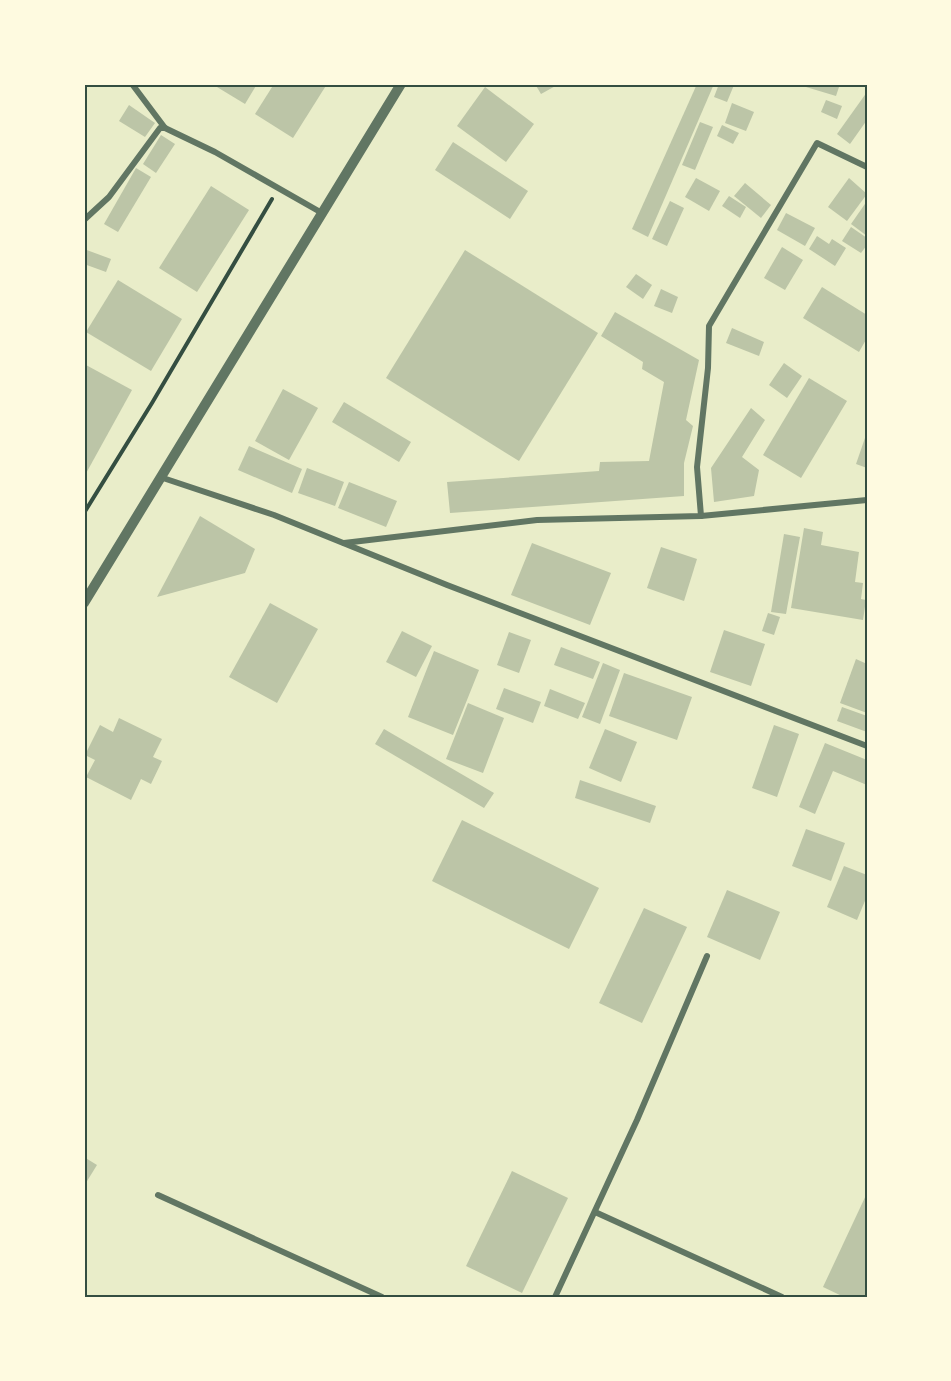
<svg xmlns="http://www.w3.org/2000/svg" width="951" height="1381" viewBox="0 0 951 1381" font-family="Arial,sans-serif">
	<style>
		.building { fill: #bcc5a7 }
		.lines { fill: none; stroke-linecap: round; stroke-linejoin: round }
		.path { stroke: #344e41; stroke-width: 4 }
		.minor { stroke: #617663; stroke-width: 6 }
		.tertiary { stroke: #617663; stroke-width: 10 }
		.neatline { fill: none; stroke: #344e41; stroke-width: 2 }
	</style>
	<rect width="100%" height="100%" fill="#e9edc9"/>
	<g class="building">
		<path d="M212,84H257L245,104Z"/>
		<path d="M274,84H327L293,138L255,114Z"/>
		<path d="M535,84H559L541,94Z"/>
		<path d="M697,84H714L648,237L632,229Z"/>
		<path d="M719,84H738L737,87L734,85L727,102L714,97Z"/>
		<path d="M796,84H840L836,96Z"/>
		<path d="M485,87L534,124L506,162L457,126Z"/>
		<path d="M867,92V120L850,144L837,134Z"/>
		<path d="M826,100L842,106L837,119L821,112Z"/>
		<path d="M732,103L754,112L746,131L725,123Z"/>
		<path d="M129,105L155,123L145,137L119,121Z"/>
		<path d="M700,122L713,127L695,170L682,165Z"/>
		<path d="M722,125L739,133L733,144L717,136Z"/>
		<path d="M161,135L175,144L156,173L143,164Z"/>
		<path d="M453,142L528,191L510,219L435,170Z"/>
		<path d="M136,168L151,177L118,232L104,224Z"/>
		<path d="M696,178L720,191L709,211L685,197Z"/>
		<path d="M849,178L867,194L847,221L828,207Z"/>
		<path d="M745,183L771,205L761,218L734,196Z"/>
		<path d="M211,186L249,210L197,292L159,268Z"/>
		<path d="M729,196L746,207L740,218L722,206Z"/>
		<path d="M670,201L684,208L667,246L652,239Z"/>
		<path d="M867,201V236L851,224Z"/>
		<path d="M786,213L815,228L805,246L777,230Z"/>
		<path d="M851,227L867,238V245L861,253L842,241Z"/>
		<path d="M817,236L829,244L832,239L846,248L835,266L809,249Z"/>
		<path d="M782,247L803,260L785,290L764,278Z"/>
		<path d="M84,249L111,259L106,272L84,264Z"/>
		<path d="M465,250L598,333L519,461L386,378Z"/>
		<path d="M636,274L652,285L643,299L626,287Z"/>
		<path d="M118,280L182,319L151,371L86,332Z"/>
		<path d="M822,287L867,315V338L859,352L803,318Z"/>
		<path d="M661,289L678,297L672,313L654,306Z"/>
		<path d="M615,312L699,360L686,420L693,426L684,463V496L450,513L447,482L599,471L600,462L649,461L664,382L642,369L643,362L601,336Z"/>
		<path d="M732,328L764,342L759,356L726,343Z"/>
		<path d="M784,363L802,376L787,398L769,385Z"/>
		<path d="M86,365L132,390L84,477V368Z"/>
		<path d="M809,378L847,401L801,478L763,455Z"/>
		<path d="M283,389L318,408L289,460L255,441Z"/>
		<path d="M344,402L411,442L399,462L332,422Z"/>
		<path d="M751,408L765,420L742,457L759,470L754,496L714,502L711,468Z"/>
		<path d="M867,432V468L856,464Z"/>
		<path d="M249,446L302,469L292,493L238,470Z"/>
		<path d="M307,468L344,482L335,506L298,493Z"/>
		<path d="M349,482L397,501L386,527L338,508Z"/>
		<path d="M200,516L255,549L245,573L157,597Z"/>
		<path d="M804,528L823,532L821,545L859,552L855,582L863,583L861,599L866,600L863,620L791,608Z"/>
		<path d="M784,534L800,537L786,614L771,612Z"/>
		<path d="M532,543L611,573L590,625L511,595Z"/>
		<path d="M661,547L697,559L684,601L647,588Z"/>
		<path d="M270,603L318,629L277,703L229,677Z"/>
		<path d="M768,613L780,617L774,635L762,631Z"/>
		<path d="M724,630L765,644L751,686L710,672Z"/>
		<path d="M402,631L432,646L416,677L386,662Z"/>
		<path d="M509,632L531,640L519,673L497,665Z"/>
		<path d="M561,647L600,662L593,679L554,665Z"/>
		<path d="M434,651L479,670L453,735L408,717Z"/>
		<path d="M856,659L867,664V713L840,703Z"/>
		<path d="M603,663L620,670L600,724L582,717Z"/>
		<path d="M624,673L692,697L677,740L609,716Z"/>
		<path d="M504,688L541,702L533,723L496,709Z"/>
		<path d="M550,689L585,703L578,719L544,706Z"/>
		<path d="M468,703L504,718L483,773L446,759Z"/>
		<path d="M842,707L867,716V732L837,721Z"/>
		<path d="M119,718L162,739L153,757L162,761L151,784L141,779L131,800L86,777L95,760L85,755L100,725L113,732Z"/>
		<path d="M774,725L799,734L777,797L752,788Z"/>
		<path d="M384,729L494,793L484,808L375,744Z"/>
		<path d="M605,729L637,742L621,782L589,768Z"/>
		<path d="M825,743L867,760V785L833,771L815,814L799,807Z"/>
		<path d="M580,780L656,806L650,823L575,798Z"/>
		<path d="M462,820L599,888L569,949L432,881Z"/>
		<path d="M806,829L845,843L831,881L792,866Z"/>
		<path d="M844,866L867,875V896L857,920L827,907Z"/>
		<path d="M727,890L780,912L760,960L707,937Z"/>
		<path d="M644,908L687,927L642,1023L599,1003Z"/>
		<path d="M84,1157L97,1165L84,1186Z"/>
		<path d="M512,1171L568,1198L522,1293L466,1266Z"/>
		<path d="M867,1193V1297H844L823,1287Z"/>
	</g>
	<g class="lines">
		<path class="path" d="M84,513L152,403L272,199"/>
		<g class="minor">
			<path d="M132,84L165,128L215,152L322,213"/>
			<path d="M84,220L109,197L160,128H165"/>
			<path d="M160,477L274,515L447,585L867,746"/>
			<path d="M701,516L697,467L708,368L709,326L817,143L867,167"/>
			<path d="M344,543L537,520L701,516L867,500"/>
			<path d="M158,1195L382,1297"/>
			<path d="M595,1212L782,1297"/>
			<path d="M555,1297L637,1120L707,956"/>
		</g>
		<path class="tertiary" d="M84,603L401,84"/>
	</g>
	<rect width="951" height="1381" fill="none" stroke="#fefae0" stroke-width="171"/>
	<rect x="86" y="86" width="780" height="1210" class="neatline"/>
</svg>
